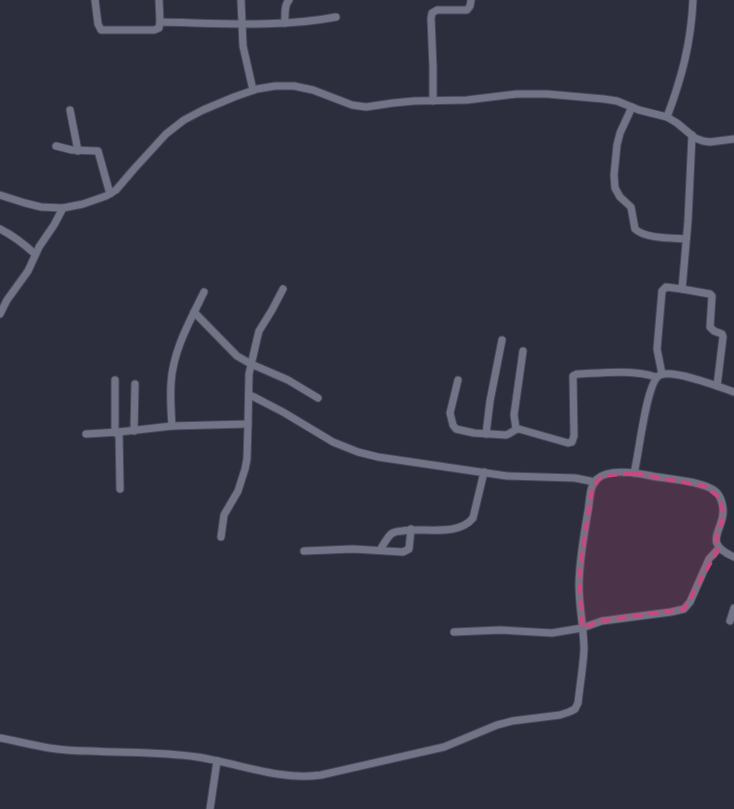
<svg xmlns="http://www.w3.org/2000/svg" width="734" height="809" viewBox="0 0 734 809" font-family="'Noto Sans',sans-serif">
	<style>
		.lines { fill: none; stroke-linecap: round; stroke-linejoin: round }
		.street-casing { stroke: #484956; stroke-width: 9 }
		.street { stroke: #717386; stroke-width: 7 }
		.marked { fill: #c8497e; fill-opacity: 0.2; stroke: #c8497e; stroke-width: 4; stroke-dasharray: 10 6; stroke-linejoin: round }
	</style>
	<rect width="100%" height="100%" fill="#2c2e3e"/>
	<g class="lines">
		<defs>
			<g id="street">
				<path d="M95,0L98,24L101,30H154L159,28L160,22C217,23 280,28 336,17"/>
				<path d="M159,0L160,22"/>
				<path d="M241,0L243,46L253,90"/>
				<path d="M285,23C285,15 284,5 289,0"/>
				<path d="M433,101V67L431,18L432,13L437,10H467L470,6L471,0"/>
				<path d="M632,107L620,133L617,145L614,175L615,188L620,197L631,207L635,229C646,239 672,238 686,239"/>
				<path d="M70,110L78,151"/>
				<path d="M667,117C682,77 691,43 693,0"/>
				<path d="M56,146L72,150L98,151L110,194"/>
				<path d="M0,195L25,203L41,207L63,208L83,204L106,196L116,190L134,169L166,134L184,120L203,110L234,97L257,89L275,86H294L313,90L352,105L366,107L393,103L414,101L467,100L517,94H547L604,99L617,101L639,110L667,117L677,123L695,138L703,141L710,142L734,139"/>
				<path d="M0,229C14,236 24,244 35,254"/>
				<path d="M682,289L710,294L712,296L710,327L714,331L722,334L723,337L717,386"/>
				<path d="M194,312L237,356L251,364L288,380L318,398"/>
				<path d="M0,314L7,300L28,271L39,247L54,225L63,208"/>
				<path d="M662,374L657,349L662,291L666,287L682,289L688,221L692,135"/>
				<path d="M458,380L450,413L453,425L456,429L474,433L506,435C511,434 514,429 519,429L568,443L572,442L574,436L573,376L577,374C601,373 633,369 656,377"/>
				<path d="M250,395L283,412L333,442L358,452L378,457L507,476L575,478L595,482"/>
				<path d="M172,426C171,412 170,398 171,383C173,350 190,321 204,292"/>
				<path d="M516,429L514,415L523,351"/>
				<path d="M134,431L135,384"/>
				<path d="M119,432L120,489"/>
				<path d="M115,433V380"/>
				<path d="M86,434L119,432L172,426L248,424L249,374L257,339L259,331L272,310L283,289"/>
				<path d="M486,434L490,401L502,340"/>
				<path d="M634,473C639,456 646,381 660,375C673,369 720,387 734,392"/>
				<path d="M221,537L224,515L238,491L245,469L247,459L248,424"/>
				<path d="M380,550C383,545 387,538 391,534C394,532 399,531 402,531C424,527 458,537 473,518L484,472"/>
				<path d="M304,551L353,549L403,552L409,549L411,529"/>
				<path d="M730,621L734,608"/>
				<path d="M454,632L500,630L552,633L582,628L602,621L671,612L684,609L690,602L709,559L719,548"/>
				<path d="M0,738C16,741 32,745 49,748C62,750 77,751 90,751C126,753 162,752 197,757C238,763 279,781 321,775L444,747L497,725L512,721L560,715L569,712L575,709L578,703C580,685 583,667 584,650C584,629 579,607 579,586C579,561 584,535 588,511C590,501 589,486 597,479C609,468 638,473 652,476C668,479 703,481 715,491C719,494 721,499 722,503C729,529 698,541 734,557"/>
				<path d="M210,809L217,761"/>
			</g>
		</defs>
		<use href="#street" class="street-casing"/>
		<use href="#street" class="street"/>
	</g>
	<path class="marked" d="M634,473L705,486L720,498L724,516L716,538L719,548L684,609L602,621L582,628L579,574L592,487L602,476Z"/>
</svg>
